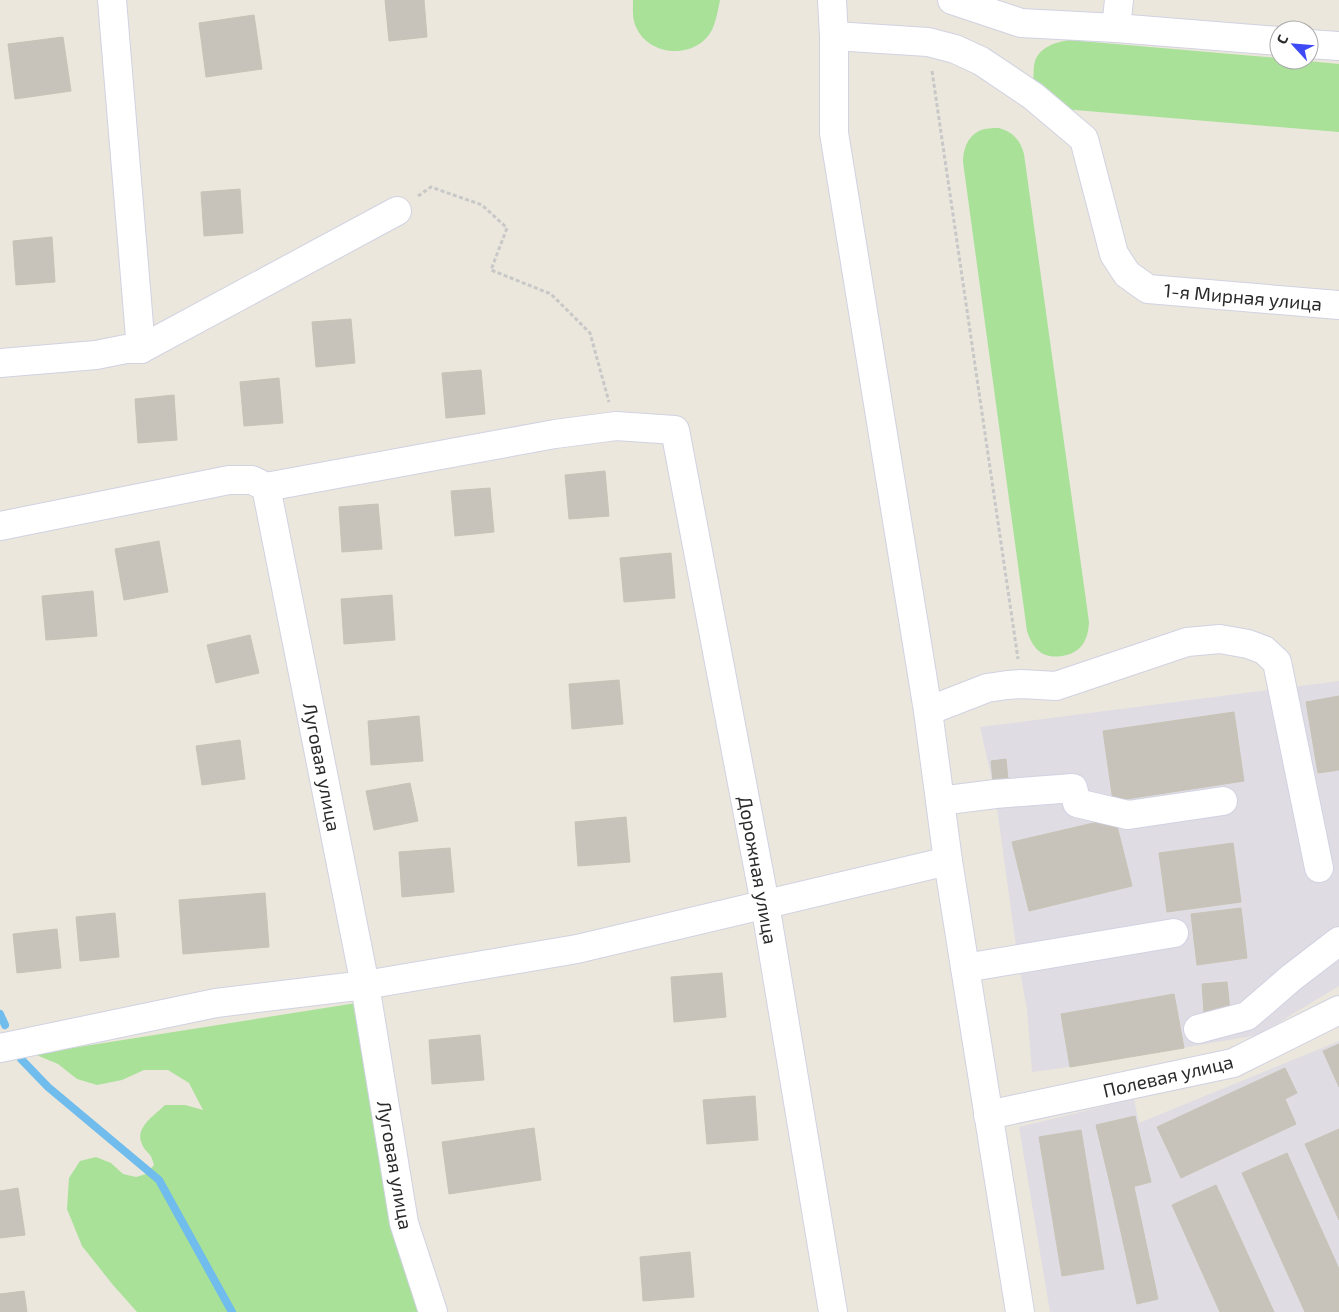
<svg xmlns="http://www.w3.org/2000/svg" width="1339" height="1312" viewBox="0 0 1339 1312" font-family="'Exo 2',sans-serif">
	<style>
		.industrial { fill: #dfdce4 }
		.green { fill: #a9e199 }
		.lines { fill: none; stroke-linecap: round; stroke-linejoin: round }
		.stream { stroke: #70bcec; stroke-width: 8 }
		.building { fill: #c7c3bb; stroke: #c7c3b5 }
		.minor-casing { stroke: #d1d2e2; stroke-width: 30 }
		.path { stroke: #c8c8c8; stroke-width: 3; stroke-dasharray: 4 2.5; stroke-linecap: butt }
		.minor { stroke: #fff; stroke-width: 28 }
		.labels { text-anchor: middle; stroke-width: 4; stroke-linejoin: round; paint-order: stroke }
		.street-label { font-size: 19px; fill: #2a2a2a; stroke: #fff }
	</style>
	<rect width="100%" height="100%" fill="#ebe7dc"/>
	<g class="industrial">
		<path d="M1339,681V986L1258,1035L1070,1067L1032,1072L1027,1010L1018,960L995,794L980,727Z"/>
		<path d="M1339,1041V1312H1050L1019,1127L1134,1099L1139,1123Z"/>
	</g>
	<g class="green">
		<path d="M633,0H720C718,10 716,21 712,30C696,60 649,57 636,27C632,18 633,9 633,0Z"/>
		<path d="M1069,40L1279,58V60H1297L1339,64V132L1063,109L1033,82C1034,76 1033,67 1035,61C1040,47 1056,42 1069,40Z"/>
		<path d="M999,128C1013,132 1020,140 1024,154L1089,622C1088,641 1081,653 1062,656C1042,659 1033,649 1027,631L963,162C963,150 967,137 979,131C985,128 993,128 999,128Z"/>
		<path d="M369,1001L431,1312H137L113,1285L82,1246L67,1209L69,1178L80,1161L96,1157L111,1163L123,1174L136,1177L146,1174L154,1165C151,1151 146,1154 142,1144C134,1128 155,1115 165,1105H185L203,1110L189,1083L168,1070H144L122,1080L97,1085L77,1079L58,1064L34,1054Z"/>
	</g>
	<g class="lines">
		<g class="stream">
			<path d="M0,1014L5,1025"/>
			<path d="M21,1059L48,1087L159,1180L232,1312"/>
		</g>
	</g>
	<g class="building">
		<path d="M385,0H424L427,37L389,41Z"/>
		<path d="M254,15L262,69L206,77L199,23Z"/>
		<path d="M63,37L71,91L15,99L8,44Z"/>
		<path d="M240,189L243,233L204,236L201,192Z"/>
		<path d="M52,237L55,282L16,285L13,241Z"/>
		<path d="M351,319L355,363L316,367L312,322Z"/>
		<path d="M481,370L485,414L446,418L442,373Z"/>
		<path d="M279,378L283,423L244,426L240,382Z"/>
		<path d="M174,395L177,440L138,443L135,399Z"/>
		<path d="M605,471L609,516L569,519L565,475Z"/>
		<path d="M490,488L494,532L455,536L451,491Z"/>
		<path d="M378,504L382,549L342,552L339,507Z"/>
		<path d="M159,541L168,592L124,600L115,549Z"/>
		<path d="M671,553L675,598L624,602L620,558Z"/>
		<path d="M93,591L97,636L46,640L42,596Z"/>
		<path d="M392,595L395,640L344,644L341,599Z"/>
		<path d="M250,635L259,673L216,683L207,645Z"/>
		<path d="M619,680L623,724L572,729L569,684Z"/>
		<path d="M1339,696V770L1318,773L1306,702Z"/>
		<path d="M1234,712L1244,781L1113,801L1103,731Z"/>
		<path d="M419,716L423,761L371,765L368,721Z"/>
		<path d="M240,740L245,779L202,785L196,746Z"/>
		<path d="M1006,759L1008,780L993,782L991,761Z"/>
		<path d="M410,783L418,821L374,830L366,791Z"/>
		<path d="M626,817L630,862L578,866L575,822Z"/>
		<path d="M1115,818L1132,886L1029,911L1012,842Z"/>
		<path d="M1233,843L1241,902L1167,912L1159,853Z"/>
		<path d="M450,848L454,892L402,897L399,852Z"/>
		<path d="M265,893L269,947L183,954L179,900Z"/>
		<path d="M1241,908L1247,958L1197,965L1191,914Z"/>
		<path d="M115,913L119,957L80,961L76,917Z"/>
		<path d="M57,929L61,968L17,973L13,934Z"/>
		<path d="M722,973L726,1017L674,1022L671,977Z"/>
		<path d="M1227,982L1230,1010L1204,1012L1202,984Z"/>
		<path d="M1174,994L1184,1048L1070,1067L1061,1014Z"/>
		<path d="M480,1035L484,1080L432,1084L429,1040Z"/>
		<path d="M1339,1044V1087L1323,1051Z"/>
		<path d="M1285,1068L1297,1093L1285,1099L1296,1124L1181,1178L1157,1127Z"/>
		<path d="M755,1096L758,1140L707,1144L703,1100Z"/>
		<path d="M1135,1116L1151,1182L1112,1192L1096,1125Z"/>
		<path d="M534,1128L541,1180L449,1194L442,1142Z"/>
		<path d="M1339,1129V1220L1305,1144Z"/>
		<path d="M1081,1130L1104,1269L1062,1276L1039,1137Z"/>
		<path d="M1287,1153L1339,1269V1312H1305L1242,1173Z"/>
		<path d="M1216,1185L1274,1312H1220L1172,1205Z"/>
		<path d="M1134,1187L1158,1299L1137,1304L1112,1192Z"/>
		<path d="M18,1188L25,1235L0,1238V1191Z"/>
		<path d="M690,1252L694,1297L643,1301L640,1257Z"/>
		<path d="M24,1291L27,1312H0V1294Z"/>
	</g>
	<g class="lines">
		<defs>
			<g id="minor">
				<path d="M112,0L141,349"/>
				<path d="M832,0L834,36V133L928,711L948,861L1020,1312"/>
				<path d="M952,0L1021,23L1116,28L1279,41"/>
				<path d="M1116,28L1119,0"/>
				<path d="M834,36L928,42L955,49L981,61L1033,96L1084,139L1114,254L1127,274L1148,289L1339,305"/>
				<path d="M1309,44L1339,46"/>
				<path d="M0,363L96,355L126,349H141L397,211"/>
				<path d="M266,487L555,434L616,426L675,430L765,904L833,1312"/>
				<path d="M0,526L229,480H252L266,487L365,985L404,1223L433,1312"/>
				<path d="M928,711L987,688L1007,685L1021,684L1056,686L1187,642L1220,639L1248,644L1264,650L1277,662L1319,868"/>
				<path d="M940,801L995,794L1073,788L1077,803L1128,815L1223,801"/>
				<path d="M965,968L1174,933"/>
				<path d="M1198,1029L1247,1016L1291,978L1339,941"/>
				<path d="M0,1048L216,1003L365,985L577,949L948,861"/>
				<path d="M988,1115L1233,1063L1339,1010"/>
			</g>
		</defs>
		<use href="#minor" class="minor-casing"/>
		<g class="path">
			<path d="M932,71L1018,659"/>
			<path d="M418,196L431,187L482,205L507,228L491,270L551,294L590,333L609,402"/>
		</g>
		<use href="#minor" class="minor"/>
	</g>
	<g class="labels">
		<g class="street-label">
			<text transform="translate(1243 297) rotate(5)" y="7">1-я Мирная улица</text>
			<text transform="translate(322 767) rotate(79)" y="7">Луговая улица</text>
			<text transform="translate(758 870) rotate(80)" y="7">Дорожная улица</text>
			<text transform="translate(1168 1076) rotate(-13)" y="7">Полевая улица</text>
			<text transform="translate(395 1165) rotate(80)" y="7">Луговая улица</text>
		</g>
	</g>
	<g transform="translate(1294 45) rotate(296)"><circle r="24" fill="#ffffff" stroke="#aaaaaa"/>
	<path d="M0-4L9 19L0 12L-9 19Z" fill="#3e4af6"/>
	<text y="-8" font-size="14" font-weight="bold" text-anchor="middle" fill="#2a2a2a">С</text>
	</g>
</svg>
